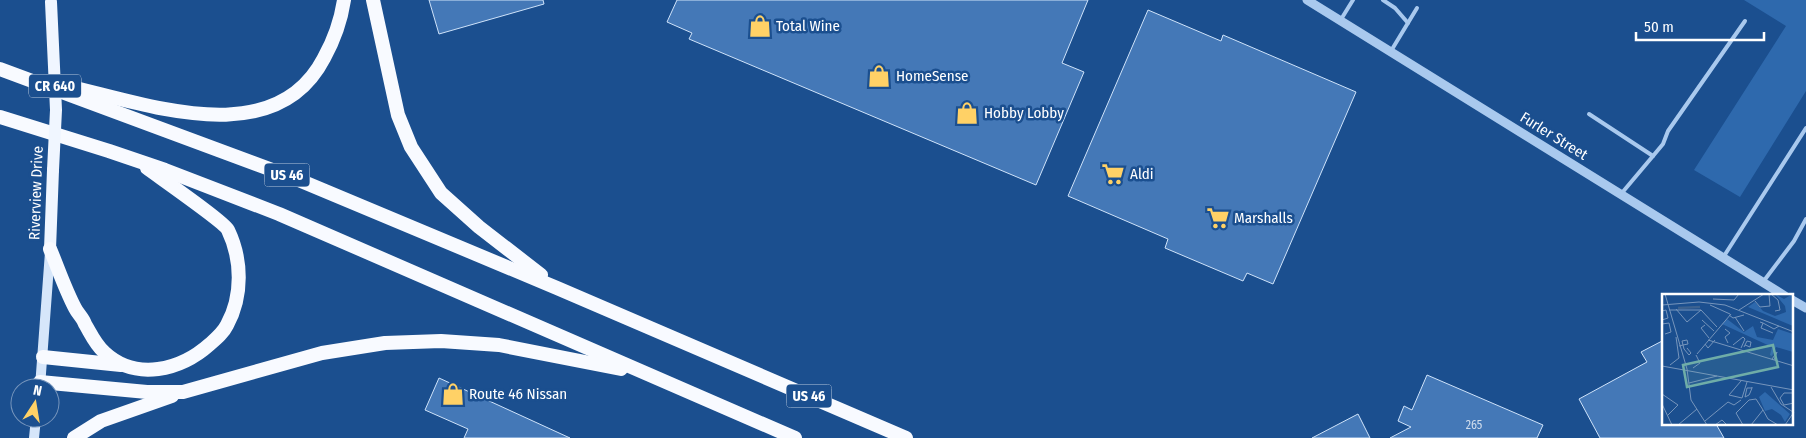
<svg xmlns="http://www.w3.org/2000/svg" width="1806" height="438" viewBox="0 0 1806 438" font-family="'Fira Sans Condensed',sans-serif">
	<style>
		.green { fill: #2e69ad }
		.building { fill: #4478b7; stroke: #cfe3fa }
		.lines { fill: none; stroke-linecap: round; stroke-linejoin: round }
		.service { stroke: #a9c9ee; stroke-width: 4 }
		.tertiary { stroke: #a9c9ee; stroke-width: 9 }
		.secondary { stroke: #d6e6fa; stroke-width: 10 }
		.primary { stroke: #f0f6ff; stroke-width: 12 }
		.trunk { stroke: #f8faff; stroke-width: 14 }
		.primary-bridge { stroke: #f0f6ff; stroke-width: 12 }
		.labels { text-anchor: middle; stroke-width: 5; stroke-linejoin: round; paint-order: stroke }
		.number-label { font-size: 12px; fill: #d0dded }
		.shield { fill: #1b4f8f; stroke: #bbcadd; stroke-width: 1 }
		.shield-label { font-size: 14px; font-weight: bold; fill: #fff }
		.poi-label { font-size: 15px; fill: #fff; stroke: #1b4f8f; text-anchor: start }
		.street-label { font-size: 15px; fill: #fff; stroke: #1b4f8f }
		.inset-river { fill: none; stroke: #3c6290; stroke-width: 2.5 }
		.inset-road { fill: none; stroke: #7695bc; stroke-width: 1 }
		.view { fill: #6fada8; fill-opacity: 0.15; stroke: #6fada8; stroke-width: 2.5 }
		.inset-edge { fill: none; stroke: #fff; stroke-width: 2.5 }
	</style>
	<rect width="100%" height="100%" fill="#1b4f8f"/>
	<path class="green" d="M1744,0H1806V91L1740,197L1694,170L1786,26Z"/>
	<g class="building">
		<path d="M429,0H543L544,4L439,34Z"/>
		<path d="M677,0H1088L1062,63L1084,72L1036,185L689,39L692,33L667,22Z"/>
		<path d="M1148,10L1221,41L1223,35L1356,92L1273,284L1247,273L1243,281L1165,248L1168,239L1068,196Z"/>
		<path d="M1664,340V424H1716L1724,438H1600L1579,399L1647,362L1641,352Z"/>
		<path d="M1427,375L1543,425L1537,438H1390L1411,427L1398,421L1404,406L1412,410Z"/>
		<path d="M439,378L570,438H464L468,429L425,410Z"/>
		<path d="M1358,414L1370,438H1312Z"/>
	</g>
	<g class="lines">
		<g class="service">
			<path d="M1383,0L1395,8L1408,23"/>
			<path d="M1340,21L1353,0"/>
			<path d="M1391,51L1417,8"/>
			<path d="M1589,114L1653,156L1621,194"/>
			<path d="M1653,156L1663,144L1668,131L1745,21"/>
			<path d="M1724,256L1806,128"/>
			<path d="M1763,282L1794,241L1806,219"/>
		</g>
		<g class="tertiary">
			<path d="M1307,0L1785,296"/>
			<path d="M1792,300L1806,308"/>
		</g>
		<g class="secondary">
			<path d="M40,387L50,252"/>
			<path d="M34,438L36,418"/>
		</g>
		<path class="primary" d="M50,249L53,170"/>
		<g class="trunk">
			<path d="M373,0L398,115L411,147L441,193L479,227L541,275"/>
			<path d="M0,69L294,178L557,288L906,438"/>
			<path d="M67,86C147,104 275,153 324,58C334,40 341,20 344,0"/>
			<path d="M0,117L109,151L165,170L279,214L795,438"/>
			<path d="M50,249C58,268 65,289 75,308C78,314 83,318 85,324C91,334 95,344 104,352C136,382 181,370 210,344C217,338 223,333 227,325C243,296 242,259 228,230C224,222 159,177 147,168"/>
			<path d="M43,357L121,365"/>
			<path d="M40,382L147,392H183L322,353L385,343L441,341L499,345L621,369"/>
			<path d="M74,438L101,421L172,396"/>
		</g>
		<path class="primary-bridge" d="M51,2L56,110L53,170"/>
	</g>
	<defs>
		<symbol id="shop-bare" viewBox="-9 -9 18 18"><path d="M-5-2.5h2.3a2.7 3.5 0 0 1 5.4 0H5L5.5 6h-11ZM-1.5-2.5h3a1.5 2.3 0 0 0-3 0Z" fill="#ffd166" stroke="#1b4f8f" stroke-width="2.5" paint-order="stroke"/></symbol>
		<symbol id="supermarket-bare" viewBox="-9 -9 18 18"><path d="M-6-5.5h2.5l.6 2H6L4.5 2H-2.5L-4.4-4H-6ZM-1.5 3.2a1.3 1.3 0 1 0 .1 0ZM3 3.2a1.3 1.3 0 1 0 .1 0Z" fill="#ffd166" stroke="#1b4f8f" stroke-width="2.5" paint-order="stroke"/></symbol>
	</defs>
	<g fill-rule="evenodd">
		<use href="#shop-bare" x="744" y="10" width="32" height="32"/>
		<use href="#shop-bare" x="863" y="60" width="32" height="32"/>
		<use href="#shop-bare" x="951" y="97" width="32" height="32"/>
		<use href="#supermarket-bare" x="1097" y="158" width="32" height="32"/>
		<use href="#supermarket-bare" x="1202" y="202" width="32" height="32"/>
		<use href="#shop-bare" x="437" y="378" width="32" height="32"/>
	</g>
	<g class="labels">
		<g class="number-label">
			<text x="1474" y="429">265</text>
		</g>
		<g class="shield">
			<rect x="29" y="74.5" width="52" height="23" rx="4"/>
			<rect x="264.5" y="163.5" width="45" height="23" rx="4"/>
			<rect x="786.5" y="384.5" width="45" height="23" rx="4"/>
		</g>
		<g class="shield-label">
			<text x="55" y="91">CR 640</text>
			<text x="287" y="180">US 46</text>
			<text x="809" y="401">US 46</text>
		</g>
		<g class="poi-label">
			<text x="776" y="31">Total Wine</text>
			<text x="896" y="81">HomeSense</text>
			<text x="984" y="118">Hobby Lobby</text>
			<text x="1130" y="179">Aldi</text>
			<text x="1234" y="223">Marshalls</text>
			<text x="469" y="399">Route 46 Nissan</text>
		</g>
		<g class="street-label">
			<text transform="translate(1554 136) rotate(32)" y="5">Furler Street</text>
			<text transform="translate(36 193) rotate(-88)" y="5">Riverview Drive</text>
		</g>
	</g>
	<g transform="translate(1662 294)">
		<rect width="131" height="131" fill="#1b4f8f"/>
		<path d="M113,0L122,5L131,0V32L86,13L93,8L101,17L113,22L124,18L123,12ZM65,25L82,38L91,32L95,43L111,46L116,35L131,40V58L114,53L110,62L108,61L110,53L60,30ZM103,98L128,120L123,128L119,121L110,115L103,117L97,103Z" fill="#2e69ad"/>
		<path class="inset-river" d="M16,14L38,13"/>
		<path class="inset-road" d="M3,0L25,75L29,106L45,131M45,0H82M109,0L116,6L118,16L113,17M51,5L72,6L77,0M93,7L98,13L108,12L107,0M0,11L37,8L63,11L132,38M48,11L68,20M14,15L25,28L39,16M7,16H39L55,33M77,16L102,0M0,17L4,16L6,24L0,26M67,21L71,24L82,21M73,23L82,37M40,26L52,37M98,28L101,29L99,34L111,39M101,29L112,35L117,32M0,30L7,29L9,38L3,40M43,31L39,34L47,44M63,35L68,39L63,43L66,49M46,46L132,72M43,50L46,54L53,46M71,51L81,43L83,45L79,54M17,52L21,51L26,50L25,46L20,47L22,55L27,61L29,59L25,54M82,53L85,47L89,48L88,53L83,51M35,60L69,20M110,65L115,58L112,66M8,71L17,64L14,43M0,72L132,96M31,74L38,69L34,61M79,87L67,101L80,104L85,88M27,89L55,82M109,93L119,110L131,118M90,94H85L83,103L87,101L88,99L90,94V93M132,99H122L118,104L122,111L132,109M0,100L16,111L6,121M0,110L10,131M43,127L66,108L72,111L79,106M16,131L35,115M53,131L60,126L65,131M81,131L74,119L87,106L94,105L101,116M89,131L101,116L106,125L116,131M123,131L132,118"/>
		<path class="view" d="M111,51L116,73L25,93L21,71Z"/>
		<rect width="131" height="131" class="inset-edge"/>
	</g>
	<g transform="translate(35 403) rotate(12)"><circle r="24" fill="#1b4f8f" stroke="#7695bc"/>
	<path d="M0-4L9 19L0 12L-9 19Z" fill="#ffd166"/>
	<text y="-8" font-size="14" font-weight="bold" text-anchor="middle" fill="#ffffff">N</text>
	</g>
	<path d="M1636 32v8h128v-8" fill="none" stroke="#ffffff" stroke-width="2.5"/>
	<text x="1644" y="32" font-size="15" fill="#ffffff" stroke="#1b4f8f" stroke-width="4" paint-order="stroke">50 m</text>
</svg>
